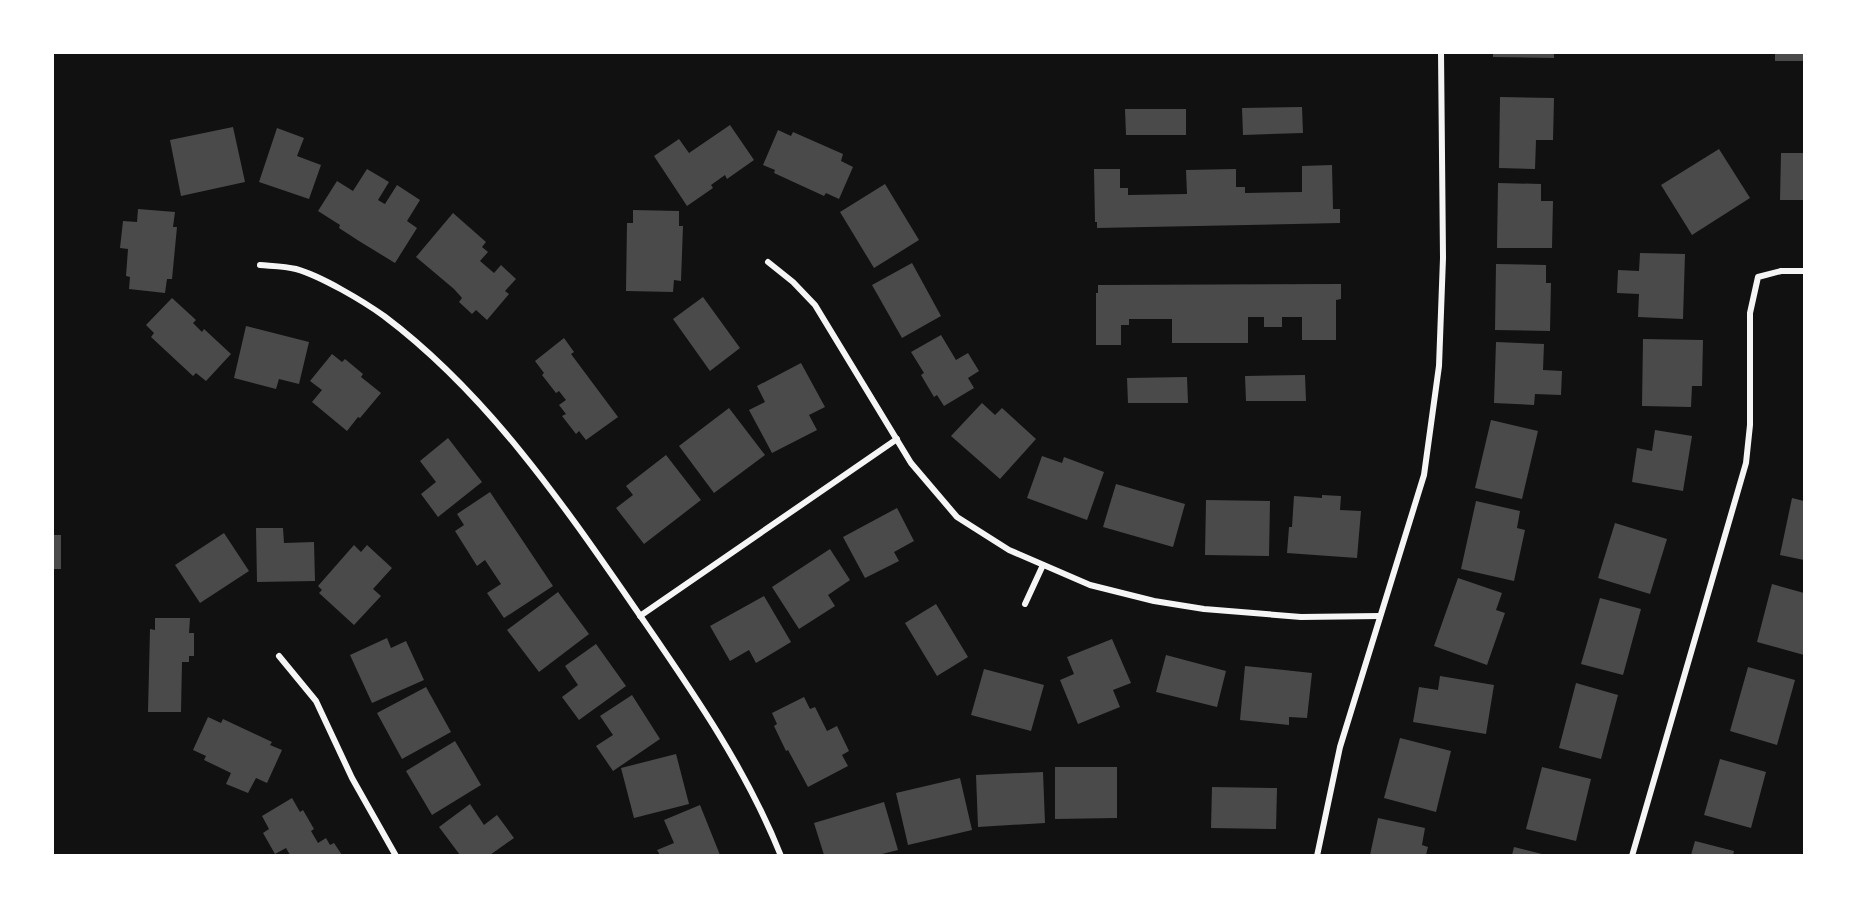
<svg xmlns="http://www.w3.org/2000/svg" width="1857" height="908" viewBox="0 0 1857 908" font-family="'DM Sans',sans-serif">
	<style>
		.building { fill: #4a4a4a }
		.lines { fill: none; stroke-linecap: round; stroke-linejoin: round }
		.minor { stroke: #f5f5f5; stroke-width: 6 }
	</style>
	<rect width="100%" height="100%" fill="#111"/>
	<g class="building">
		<path d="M1493,52H1554V58L1493,57Z"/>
		<rect x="1775" y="52" width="29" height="9"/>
		<path d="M1500,97L1554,98L1553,140H1536L1535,169L1499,168Z"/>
		<path d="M1302,107L1303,133L1243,135L1242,108Z"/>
		<path d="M1125,109H1186V135H1126Z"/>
		<path d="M730,125L754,160L727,179L725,175L711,185L713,188L687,206L654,156L679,139L689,153Z"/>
		<path d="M233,127L245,182L181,196L170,140Z"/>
		<path d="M277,128L304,138L297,156L321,165L309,199L259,182Z"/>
		<path d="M778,130L791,136L793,132L843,154L841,161L853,167L839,199L826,193L824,196L774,173L775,170L763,165Z"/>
		<path d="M1719,149L1750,198L1692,235L1661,185Z"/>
		<path d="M1781,153H1804V200H1780Z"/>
		<path d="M1332,165L1333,209H1340V223L1097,228V222H1095L1094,169H1120V188H1128V195L1187,194L1186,170L1236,169V187H1245V193L1302,192V166Z"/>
		<path d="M367,169L389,182L378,200L383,203L385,204L397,185L420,200L407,221L417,228L395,263L359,241L339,228L340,225L318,211L337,181L353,191Z"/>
		<path d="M1498,183L1541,184V201H1553L1552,248H1497Z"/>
		<path d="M885,184L919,240L874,268L840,212Z"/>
		<path d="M138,209L175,212L173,227H177L172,279H167L165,293L129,289L130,277L126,276L128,249L120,248L123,221L137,222Z"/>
		<path d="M633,210L679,211V226H683L681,281L674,280L673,292L626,291L627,223H633Z"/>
		<path d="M453,213L486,242L482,247L488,252L480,261L494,273L501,265L516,279L505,291L509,294L487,320L476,310L472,314L459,302L462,298L454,289L416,257Z"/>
		<path d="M1640,253L1685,254L1683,319L1638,317L1639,294L1617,293L1618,270L1639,271Z"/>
		<path d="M912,263L941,316L902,338L872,285Z"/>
		<path d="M1496,264L1546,265V283H1551L1550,331L1495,330Z"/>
		<path d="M1341,284V299L1336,300V340H1302V317H1282V327H1264V317H1248V343H1172V319H1129V325H1121V345H1096V293H1098V285Z"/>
		<path d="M703,297L740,348L710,371L673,319Z"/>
		<path d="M172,298L196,320L193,323L202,332L204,329L231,354L206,381L196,373L193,376L151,337L154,333L146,325Z"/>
		<path d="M246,326L309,342L299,384L279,379L276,389L234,378Z"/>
		<path d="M941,335L956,360L968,353L979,371L968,378L974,388L944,406L937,395L934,397L921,375L924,373L911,352Z"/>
		<path d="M564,338L574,352L571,354L618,417L586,440L579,431L576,434L562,416L566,414L559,405L566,400L559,391L556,393L542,375L544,373L535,361Z"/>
		<path d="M1643,339L1703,340L1702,386H1692L1691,407L1642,406Z"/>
		<path d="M1496,342L1544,344L1543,370L1562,371L1561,395L1535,394L1534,405L1494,403Z"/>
		<path d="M332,354L342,362L345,359L363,374L361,377L381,393L360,418L358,417L347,431L312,402L322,390L310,381Z"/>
		<path d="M801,363L825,407L809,415L817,430L772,453L749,410L765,402L757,386Z"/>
		<path d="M1305,375L1306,401H1246L1245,376Z"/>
		<path d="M1187,377L1188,403H1128L1127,378Z"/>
		<path d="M982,403L995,415L1002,408L1036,439L1000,479L951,436Z"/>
		<path d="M729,408L765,455L714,493L679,446Z"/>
		<path d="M1491,420L1538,431L1522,499L1475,488Z"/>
		<path d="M1655,430L1692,436L1683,491L1632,482L1637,448L1652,451Z"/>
		<path d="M448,438L482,482L438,517L421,494L436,482L420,461Z"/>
		<path d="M666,455L701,500L644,544L616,508L633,495L626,486Z"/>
		<path d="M1042,456L1062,463L1064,457L1104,472L1087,520L1027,498Z"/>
		<path d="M1116,484L1185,504L1173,547L1103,527Z"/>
		<path d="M490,492L553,586L504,618L487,593L501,584L485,560L477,566L455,531L464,525L457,514Z"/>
		<path d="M1322,495L1341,496L1340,510L1361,511L1357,558L1287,553L1289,527H1292L1294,496L1322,498Z"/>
		<path d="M1792,498L1804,501V560L1780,555Z"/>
		<path d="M1206,500L1270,501L1269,556L1205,555Z"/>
		<path d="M1476,501L1520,511L1517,528L1525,530L1514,581L1461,569Z"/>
		<path d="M897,508L914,541L894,552L899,561L865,578L843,537Z"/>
		<path d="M1615,523L1667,539L1650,594L1598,578Z"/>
		<path d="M256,528H283L284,543L314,542L315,581L257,582Z"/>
		<path d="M224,533L249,571L200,603L175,565Z"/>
		<rect x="52" y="535" width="9" height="34"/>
		<path d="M354,545L361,552L367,545L392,568L373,589L381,596L354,625L319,593L322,590L318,586Z"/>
		<path d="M830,549L850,580L828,595L835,606L799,629L772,587Z"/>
		<path d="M1458,578L1502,593L1496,610L1505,613L1487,665L1434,646Z"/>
		<path d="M1772,584L1804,593V655L1757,642Z"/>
		<path d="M558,592L589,634L539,672L507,630Z"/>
		<path d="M764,596L791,642L756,663L749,650L730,661L710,626Z"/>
		<path d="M1600,598L1641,609L1623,675L1581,664Z"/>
		<path d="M936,604L968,657L937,676L905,623Z"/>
		<path d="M155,618H190L189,633H194V656H189V662H182L181,712H148L150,629L155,630Z"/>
		<path d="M387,638L391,648L406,641L424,680L372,703L350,655Z"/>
		<path d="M1112,639L1131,683L1113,690L1120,707L1078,724L1060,680L1074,674L1067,657Z"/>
		<path d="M596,644L626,686L579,720L562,697L578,685L565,666Z"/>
		<path d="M1166,655L1226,671L1217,707L1156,692Z"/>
		<path d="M1245,666L1312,673L1307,718L1289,717V725L1240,720Z"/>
		<path d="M1748,667L1795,680L1777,745L1730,731Z"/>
		<path d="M984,669L1044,685L1031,731L971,715Z"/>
		<path d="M1440,676L1494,685L1486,734L1413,722L1419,687L1438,690Z"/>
		<path d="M1576,683L1618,695L1601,759L1559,748Z"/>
		<path d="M426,687L451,732L402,759L377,713Z"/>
		<path d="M632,695L660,739L613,771L596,746L613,735L600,716Z"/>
		<path d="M804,697L810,709L815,707L827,731L837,726L849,751L842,755L848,766L808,787L788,750L786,751L774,726L777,724L772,713Z"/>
		<path d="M208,717L221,723L223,719L272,742L270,745L282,750L267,783L256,778L248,793L226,784L231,773L204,760L206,756L193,750Z"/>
		<path d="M1400,738L1451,751L1436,812L1384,798Z"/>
		<path d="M455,741L481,785L432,815L406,771Z"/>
		<path d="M676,754L689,804L634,818L621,768Z"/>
		<path d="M1720,759L1766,772L1751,828L1704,815Z"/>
		<path d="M1055,767H1117V818L1055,819Z"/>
		<path d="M1542,767L1591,779L1576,841L1526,829Z"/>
		<path d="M1043,772L1045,823L978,827L976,775Z"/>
		<path d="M960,778L972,830L908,845L896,793Z"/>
		<path d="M1212,787L1277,788L1276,829L1211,828Z"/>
		<path d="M292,798L300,812L303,810L314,829L311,831L318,843L326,838L330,845L334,843L342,855H290L286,848L275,854L263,833L269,829L262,816Z"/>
		<path d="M884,802L898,850L878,855H824L814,823Z"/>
		<path d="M470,804L484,825L497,815L514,838L490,855H460L439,827Z"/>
		<path d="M700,805L720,855H660L657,850L674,843L664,820Z"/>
		<path d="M1378,818L1425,828L1422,845L1428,847L1426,855H1370Z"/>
		<path d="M1695,841L1734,851L1733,855H1691Z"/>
		<path d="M1514,847L1546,855H1512Z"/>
	</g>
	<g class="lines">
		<g class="minor">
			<path d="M768,262L793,282L815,305L911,463L957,517L1009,550L1090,585L1154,601L1204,609L1301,617L1380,616"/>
			<path d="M260,265C272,266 285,266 296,269C321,276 363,301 384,316C489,395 565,507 639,614C692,691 746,768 781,856"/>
			<path d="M1025,604L1043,565"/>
			<path d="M640,616L897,439"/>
			<path d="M279,656L316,701L352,778L396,856"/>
			<path d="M1317,856L1340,747L1424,475L1439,366L1443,258L1441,52"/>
			<path d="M1632,856L1746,463L1750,425V313L1758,277L1781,271H1804"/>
		</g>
	</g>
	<rect width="1857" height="908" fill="none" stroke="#ffffff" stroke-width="108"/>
</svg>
